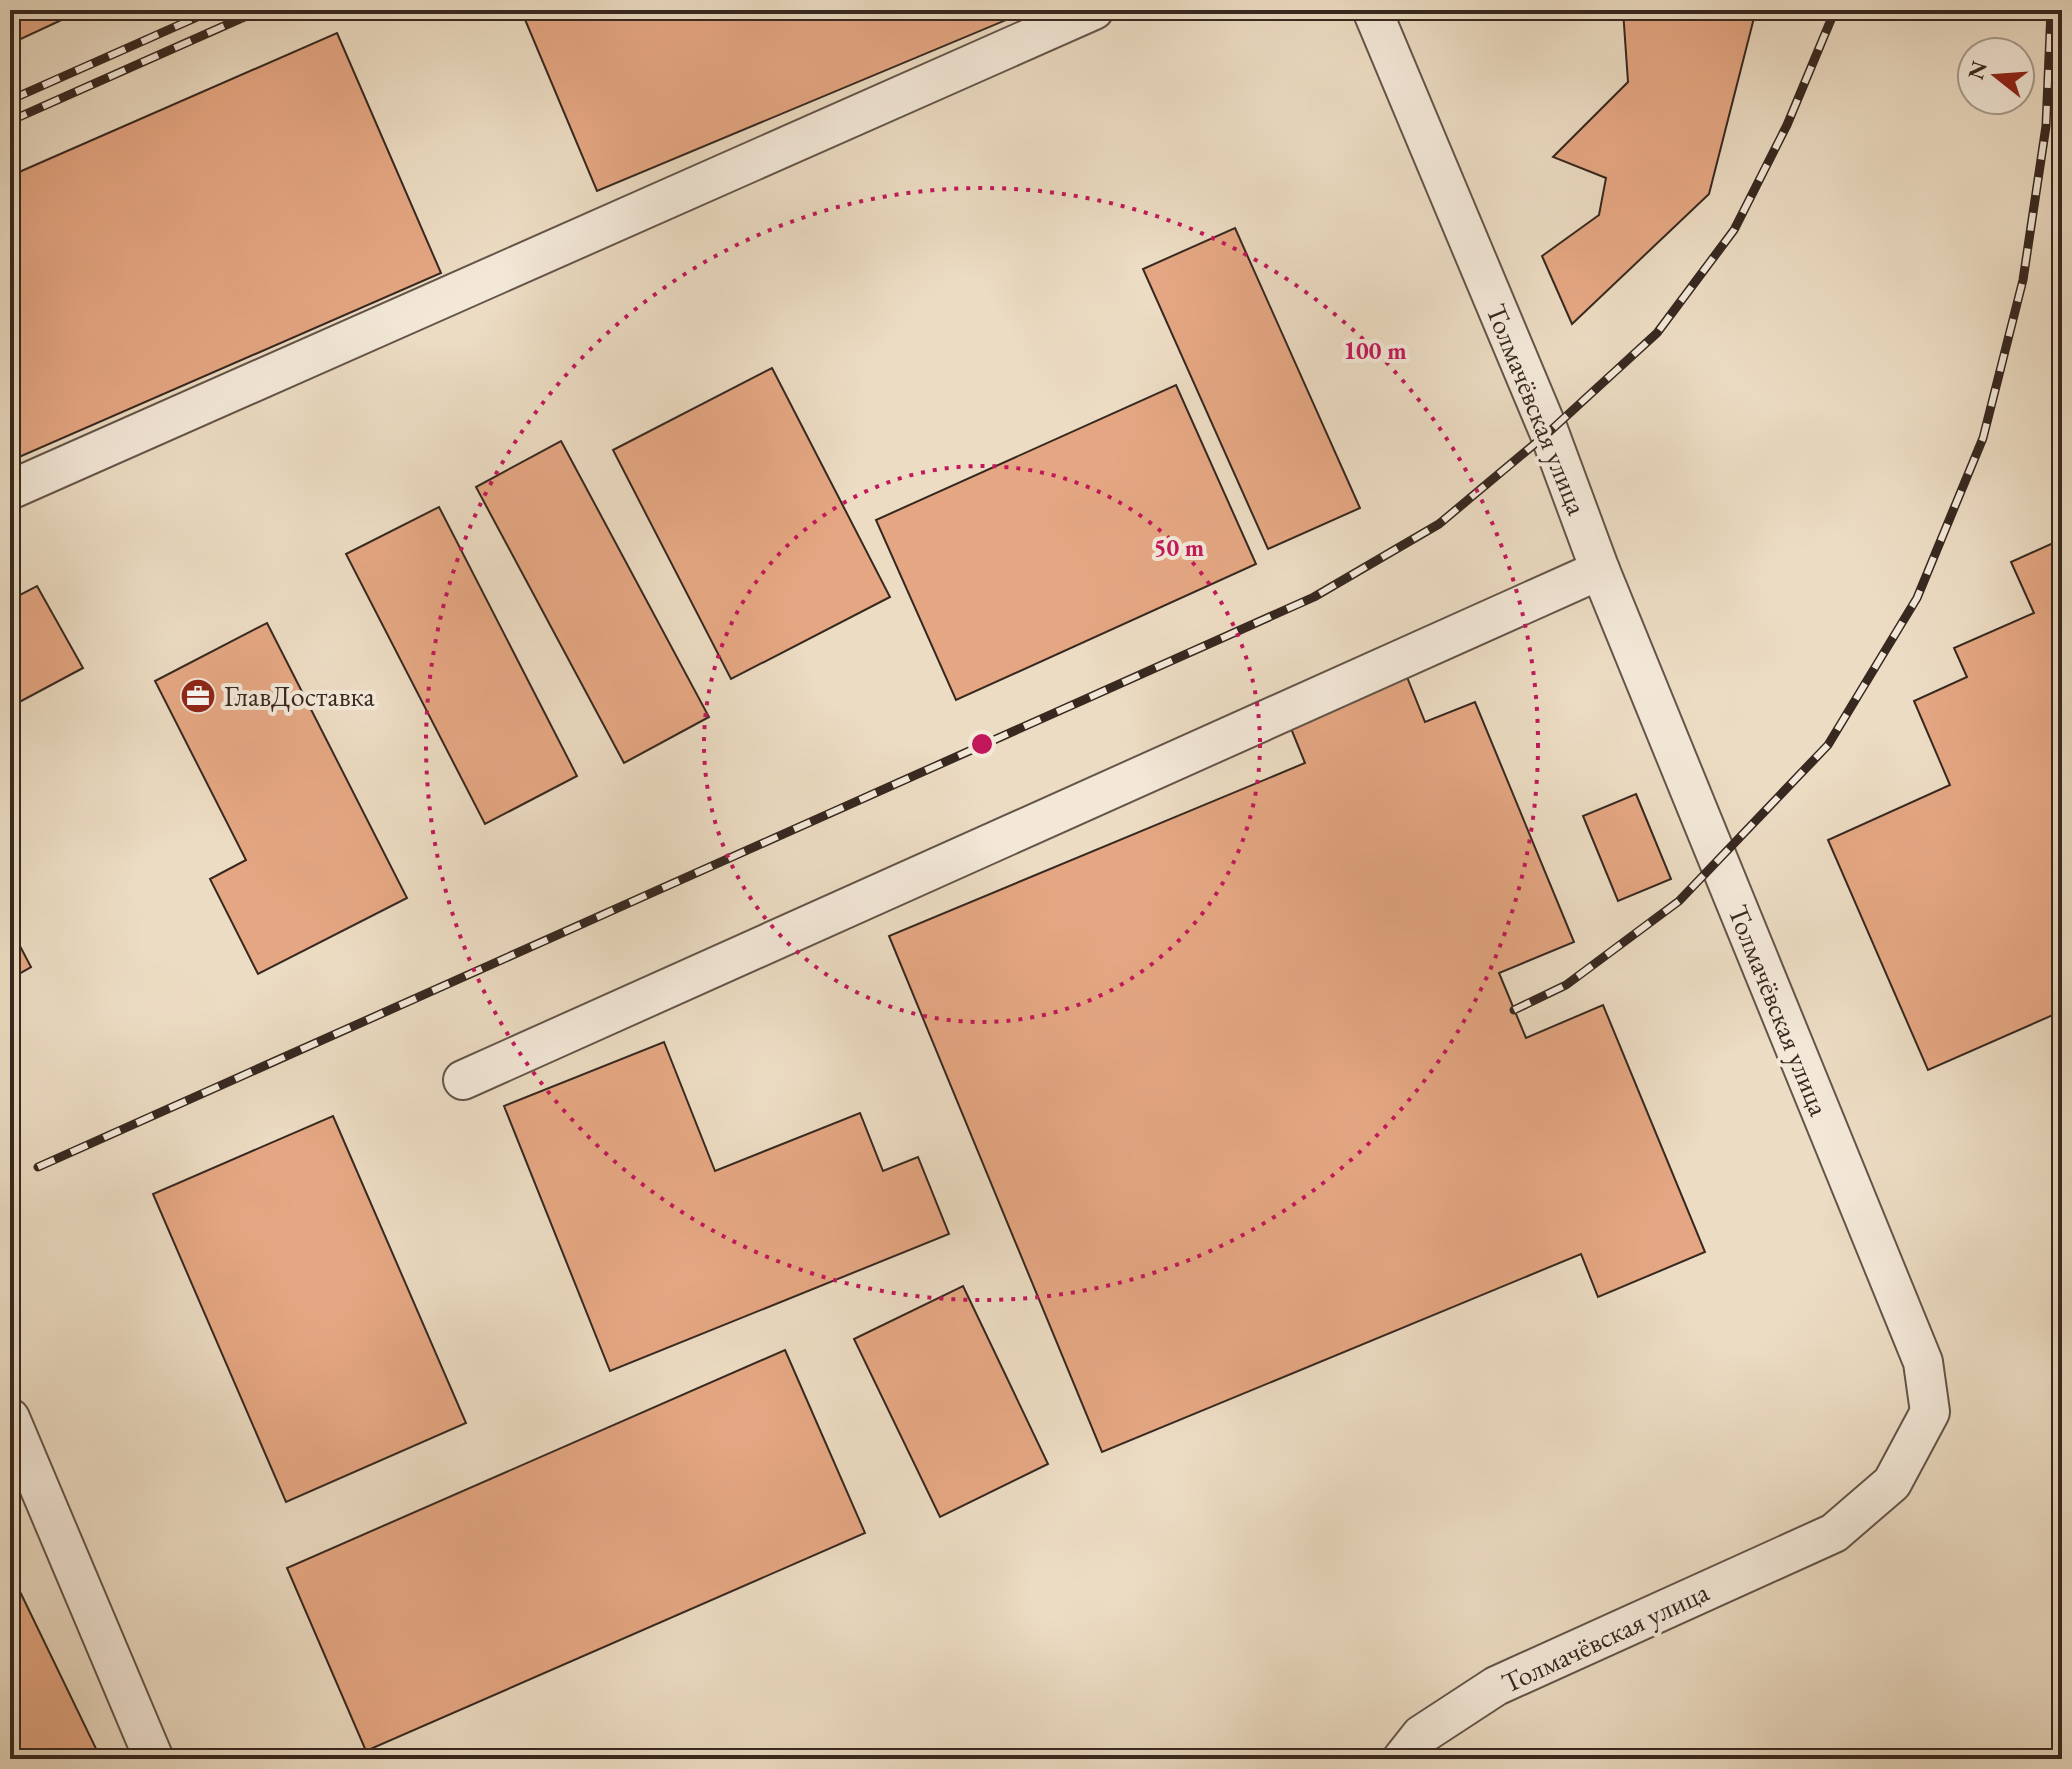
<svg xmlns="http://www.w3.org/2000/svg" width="2072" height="1769" viewBox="0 0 2072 1769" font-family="'EB Garamond',serif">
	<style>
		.building { fill: #e5a783; stroke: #372820; stroke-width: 2 }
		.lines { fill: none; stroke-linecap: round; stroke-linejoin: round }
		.minor-casing { stroke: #645549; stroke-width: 42 }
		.minor { stroke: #f3e8d8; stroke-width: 38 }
		.rail-casing { stroke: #372820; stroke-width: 9 }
		.rail { stroke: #f3e8d8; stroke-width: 6; stroke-dasharray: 18; stroke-linecap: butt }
		.ring { fill: none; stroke: #c2185b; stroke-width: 4; stroke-dasharray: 4 8 }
		.labels { text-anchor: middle; stroke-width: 8; stroke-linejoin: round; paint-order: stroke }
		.street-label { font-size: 28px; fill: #372820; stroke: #f3e8d8 }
		.poi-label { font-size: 28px; fill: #372820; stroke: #f3e8d8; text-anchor: start }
		.centre { fill: #c2185b; stroke: #f3e8d8; stroke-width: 4 }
		.ring-label { font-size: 24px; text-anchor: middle; font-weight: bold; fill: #c2185b; stroke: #f3e8d8; stroke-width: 8; stroke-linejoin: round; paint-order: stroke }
	</style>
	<rect width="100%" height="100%" fill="#ecdcc3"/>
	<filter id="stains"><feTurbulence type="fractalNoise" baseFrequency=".0025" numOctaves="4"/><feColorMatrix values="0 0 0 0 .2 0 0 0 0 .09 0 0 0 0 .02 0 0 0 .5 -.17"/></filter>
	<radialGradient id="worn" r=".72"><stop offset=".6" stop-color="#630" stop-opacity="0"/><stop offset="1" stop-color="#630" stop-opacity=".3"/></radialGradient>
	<g class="building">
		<path d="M10,10H83L10,44Z"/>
		<path d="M521,10H1030L597,191Z"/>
		<path d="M1623,10H1756L1709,194L1572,324L1542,256L1599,215L1606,178L1553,157L1628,82Z"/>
		<path d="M337,33L441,273L10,461V176Z"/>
		<path d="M1235,228L1360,508L1268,549L1143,269Z"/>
		<path d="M772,368L890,597L731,679L613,450Z"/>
		<path d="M1176,385L1256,564L956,700L876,520Z"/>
		<path d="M561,441L709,717L624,763L476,487Z"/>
		<path d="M439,507L577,776L485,824L346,554Z"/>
		<path d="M2062,539V1011L1928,1070L1828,840L1950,785L1914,701L1967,677L1954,648L2034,613L2011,562Z"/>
		<path d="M37,586L83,668L10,707V600Z"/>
		<path d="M267,623L407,898L258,974L210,879L246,860L155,681Z"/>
		<path d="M1407,677L1425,722L1475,702L1574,942L1499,973L1526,1038L1603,1005L1705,1252L1598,1297L1581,1254L1102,1452L889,936L1305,763L1290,726Z"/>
		<path d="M1636,794L1671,879L1618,901L1583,816Z"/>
		<path d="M10,927L31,967L10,979Z"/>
		<path d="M664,1042L715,1171L860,1113L883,1171L918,1157L949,1234L610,1371L504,1106Z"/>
		<path d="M333,1116L466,1423L286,1502L153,1194Z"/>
		<path d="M963,1286L1048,1464L940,1517L854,1339Z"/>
		<path d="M785,1350L865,1533L366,1751L287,1568Z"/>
		<path d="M10,1571L101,1759H10Z"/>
	</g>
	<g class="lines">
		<defs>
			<g id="minor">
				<path d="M1372,10L1549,432L1600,570L1923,1362L1930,1412L1892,1483L1834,1533L1496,1686L1421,1735L1402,1759"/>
				<path d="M10,490L1094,10"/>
				<path d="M463,1080L1600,570"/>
				<path d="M10,1418L154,1759"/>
			</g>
		</defs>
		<use href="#minor" class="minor-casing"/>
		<use href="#minor" class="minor"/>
		<defs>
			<g id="rail">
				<path d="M10,100L213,10"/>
				<path d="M10,121L260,10"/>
				<path d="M1514,1010L1566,985L1679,901L1828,745L1917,598L1983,438L2023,280L2046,126L2051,10"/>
				<path d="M38,1167L1314,597L1439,524L1549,432L1657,333L1734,230L1787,125L1835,10"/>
			</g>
		</defs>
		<use href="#rail" class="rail-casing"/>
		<use href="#rail" class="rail"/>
	</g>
	<g class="ring">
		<circle cx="982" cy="744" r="278"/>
		<circle cx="982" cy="744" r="556"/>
	</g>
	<defs>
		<symbol id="office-disc" viewBox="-11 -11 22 22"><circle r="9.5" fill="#8f2418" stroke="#f3e8d8"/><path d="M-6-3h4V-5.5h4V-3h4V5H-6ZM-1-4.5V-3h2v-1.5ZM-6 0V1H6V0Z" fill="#fff"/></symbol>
	</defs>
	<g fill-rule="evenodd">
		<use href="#office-disc" x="178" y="676" width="40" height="40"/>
	</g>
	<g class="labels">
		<g class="street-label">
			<text transform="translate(1537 409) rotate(68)" y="10">Толмачёвская улица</text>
			<text transform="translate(1779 1010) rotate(68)" y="10">Толмачёвская улица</text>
			<text transform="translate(1605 1637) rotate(-25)" y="10">Толмачёвская улица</text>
		</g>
		<g class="poi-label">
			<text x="224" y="706">ГлавДоставка</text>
		</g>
	</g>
	<circle cx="982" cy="744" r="12" class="centre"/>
	<g class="ring-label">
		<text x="1375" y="359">100 m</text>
		<text x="1179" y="556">50 m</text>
	</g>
	<rect width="2072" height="1769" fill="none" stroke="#ecdcc3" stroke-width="40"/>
	<rect x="12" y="12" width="2048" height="1745" fill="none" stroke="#372820" stroke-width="4"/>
	<rect x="20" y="20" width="2032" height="1729" fill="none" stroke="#372820" stroke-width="2"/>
	<g transform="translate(1996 76) rotate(287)"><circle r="38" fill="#f3e8d8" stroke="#a89b8e" stroke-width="2"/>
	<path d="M0-6L14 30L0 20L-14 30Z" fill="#8f2418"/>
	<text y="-12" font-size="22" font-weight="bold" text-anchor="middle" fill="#372820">N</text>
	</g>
	<rect width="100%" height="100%" filter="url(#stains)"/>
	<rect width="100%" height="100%" fill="url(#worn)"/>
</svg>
